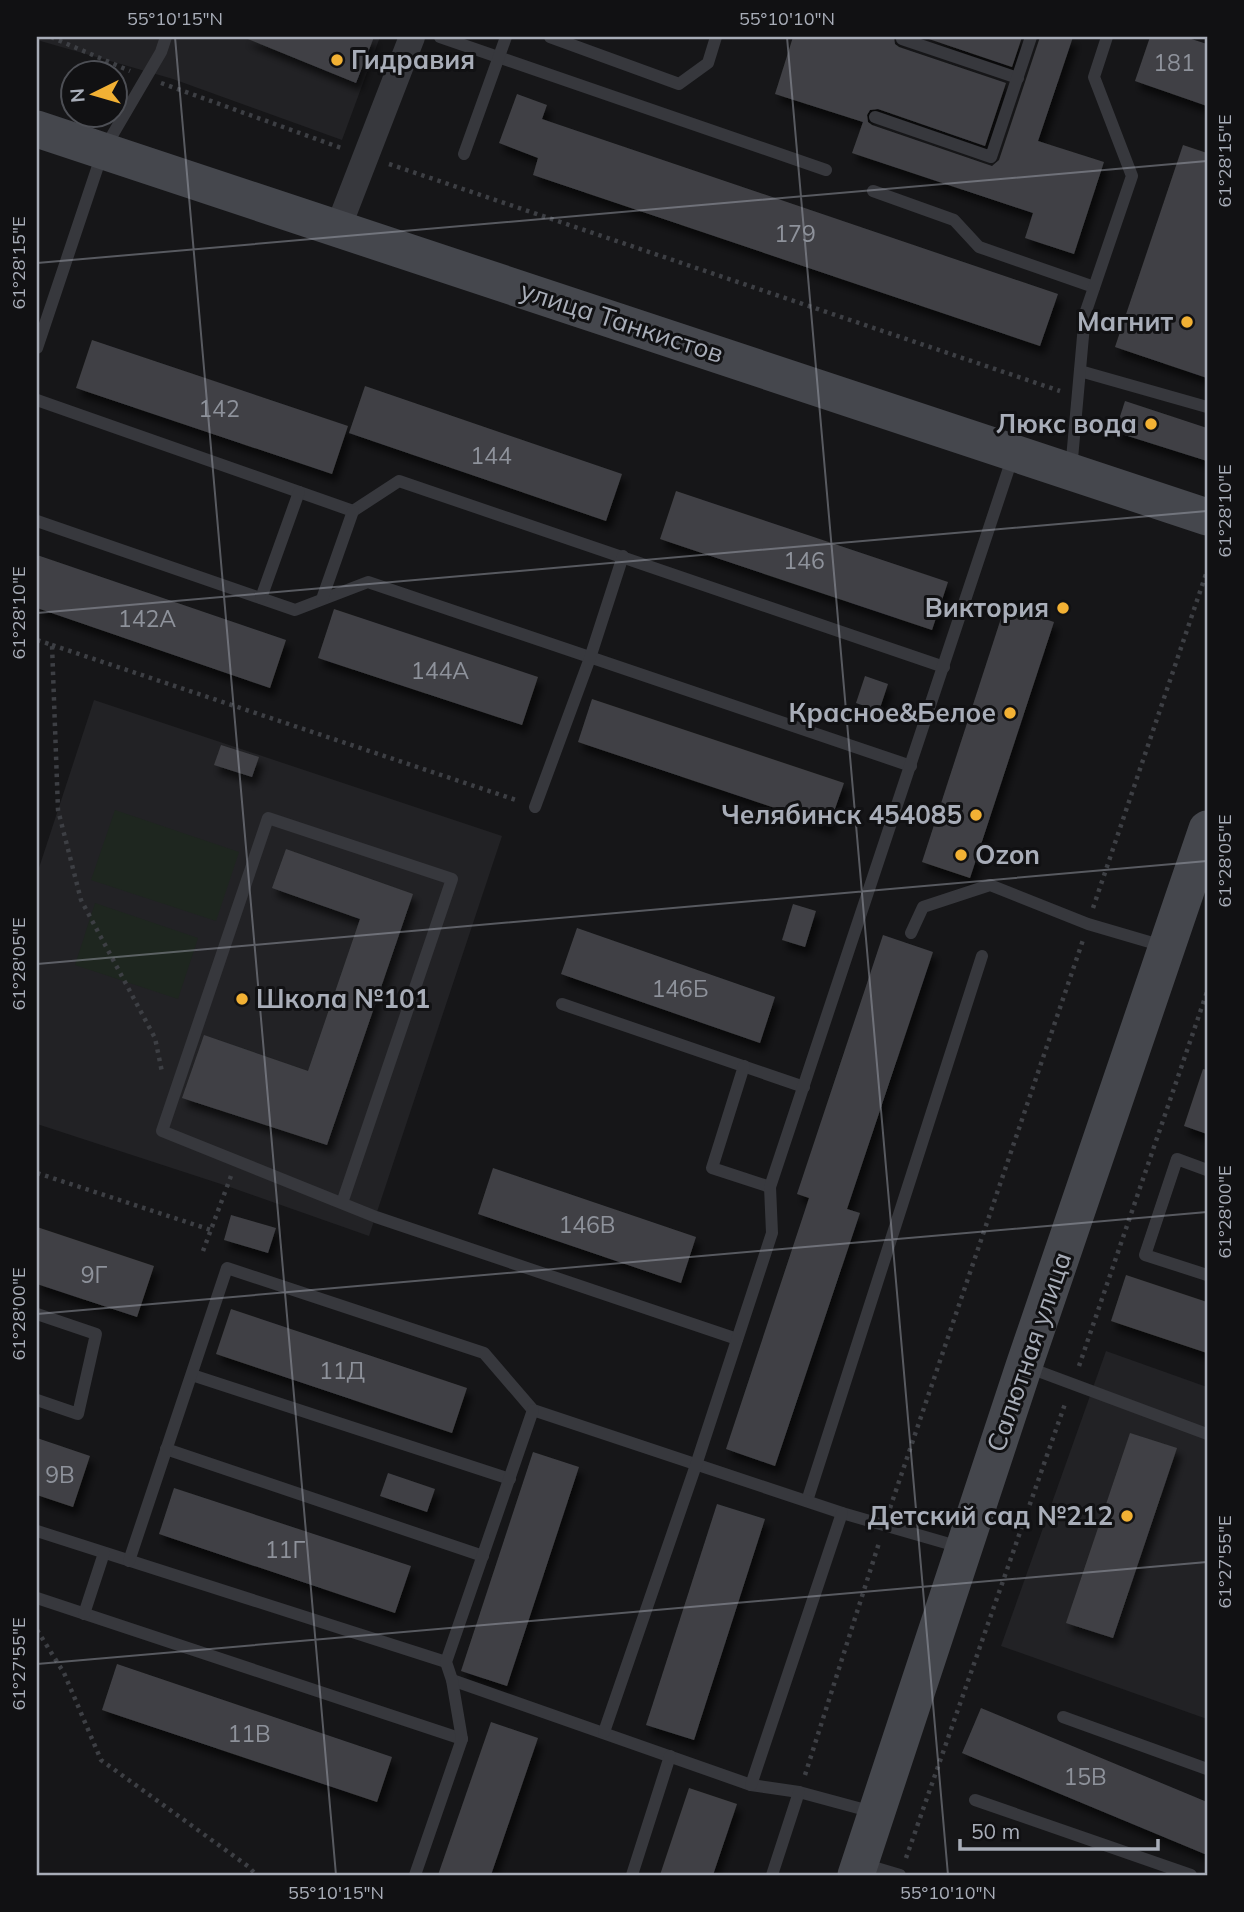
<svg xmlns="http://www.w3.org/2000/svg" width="1244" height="1912" viewBox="0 0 1244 1912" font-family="Mulish,sans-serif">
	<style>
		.built { fill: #222225 }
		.green { fill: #1e261f }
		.building { fill: #404145; filter: url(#shadow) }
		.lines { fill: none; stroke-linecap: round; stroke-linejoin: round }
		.path { stroke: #3d3f44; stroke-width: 4.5; stroke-dasharray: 3.5 5; stroke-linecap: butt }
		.lane { stroke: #37383d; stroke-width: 12 }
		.street { stroke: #37383d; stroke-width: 26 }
		.secondary { stroke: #45474d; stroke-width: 37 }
		.ticks { fill: none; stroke: #a8adb8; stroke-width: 2; stroke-opacity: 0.45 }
		.poi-dot { fill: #f2b134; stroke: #111113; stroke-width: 2.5 }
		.labels { text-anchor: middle; stroke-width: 6; stroke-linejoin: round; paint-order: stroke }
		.number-label { font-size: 23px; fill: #8e929b }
		.poi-label { font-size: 26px; font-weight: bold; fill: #a8adb8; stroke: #111113; text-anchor: end }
		.street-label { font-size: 26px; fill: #a8adb8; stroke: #111113 }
		.neatline { fill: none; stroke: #a8adb8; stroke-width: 2.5 }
		.ticks-label { font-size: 18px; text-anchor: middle; fill: #a8adb8 }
	</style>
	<defs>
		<filter id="shadow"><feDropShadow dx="4.5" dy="8" stdDeviation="3.5" flood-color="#0009"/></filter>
	</defs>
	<rect width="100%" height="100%" fill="#161618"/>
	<g class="built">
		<path d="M37,37H380L342,140L173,79L37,40Z"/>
		<path d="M94,700L502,836L369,1236L227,1186L37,1124V874Z"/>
		<path d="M1106,1351L1207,1387V1719L1001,1646Z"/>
	</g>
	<g class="green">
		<path d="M115,810L239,852L216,921L91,880Z"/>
		<path d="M95,903L198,938L178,999L75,965Z"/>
	</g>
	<g class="building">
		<path d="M243,37H374L356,83Z"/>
		<path d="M793,37H894L895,44L899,47L1006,83L985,146L878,109L870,110L867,115L868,122L872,125L992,166L999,160L1040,37H1073L1038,141L1104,162L1074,254L1025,238L1033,213L852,153L863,122L775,94Z"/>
		<path d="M923,37H1022L1012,67Z"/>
		<path d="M1150,37H1185L1207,44V106L1135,81Z"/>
		<path d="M517,94L547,105L542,119L1058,294L1040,346L533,175L538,158L499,143Z"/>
		<path d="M1183,145L1207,153V378L1115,347Z"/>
		<path d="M92,340L348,426L332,474L76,388Z"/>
		<path d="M365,386L622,474L606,521L349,433Z"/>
		<path d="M1125,401L1207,428V461L1115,432Z"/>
		<path d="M676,491L948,582L932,630L660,539Z"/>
		<path d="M37,555L286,640L270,688L37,608Z"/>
		<path d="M1005,606L1054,622L970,878L922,862Z"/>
		<path d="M334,609L538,677L522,725L318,658Z"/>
		<path d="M865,676L888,684L879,711L856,703Z"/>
		<path d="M592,699L844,783L829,826L578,742Z"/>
		<path d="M221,745L259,757L252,777L214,765Z"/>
		<path d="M286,849L413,894L327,1145L182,1098L204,1035L308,1071L360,919L272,888Z"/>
		<path d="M793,904L816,911L805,947L782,940Z"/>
		<path d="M577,928L775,997L760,1043L561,974Z"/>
		<path d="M883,935L933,952L847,1209L860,1213L775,1466L726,1449L809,1198L797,1194Z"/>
		<path d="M1203,1069L1207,1070V1134L1184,1126Z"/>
		<path d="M493,1168L696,1237L681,1283L478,1214Z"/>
		<path d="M231,1215L276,1228L268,1253L224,1240Z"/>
		<path d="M37,1227L154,1266L137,1317L37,1284Z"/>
		<path d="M1126,1275L1207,1302V1353L1111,1321Z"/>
		<path d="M231,1309L467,1388L452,1433L216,1354Z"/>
		<path d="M1130,1433L1177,1448L1113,1638L1066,1623Z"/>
		<path d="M37,1438L90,1456L73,1507L37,1495Z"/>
		<path d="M533,1452L579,1467L507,1686L461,1671Z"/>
		<path d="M388,1473L435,1489L427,1512L380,1496Z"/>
		<path d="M174,1488L411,1566L395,1613L159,1534Z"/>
		<path d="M717,1504L765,1519L694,1740L646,1725Z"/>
		<path d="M117,1664L392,1757L377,1802L102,1710Z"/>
		<path d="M981,1708L1207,1802V1855L962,1753Z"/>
		<path d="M491,1722L538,1738L491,1875H438Z"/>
		<path d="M689,1788L737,1804L713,1875H660Z"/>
	</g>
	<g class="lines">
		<g class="path">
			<path d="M51,37L130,71"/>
			<path d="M161,83L344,149"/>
			<path d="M389,164L1060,391"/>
			<path d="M37,640L52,645L58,810L81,900L155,1038L162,1072"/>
			<path d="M52,645L519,801"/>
			<path d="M1093,908L1207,571"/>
			<path d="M37,1173L211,1230"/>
			<path d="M203,1251L231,1176"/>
			<path d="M1079,1366L1207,992"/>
			<path d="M890,1508L1083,940"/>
			<path d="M37,1630L64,1673L101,1760L249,1867L256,1875"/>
			<path d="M805,1775L879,1543"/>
			<path d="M906,1858L1066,1401"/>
		</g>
		<g class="lane">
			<path d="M440,37L826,170"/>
			<path d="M550,37L679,84L708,63L716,37"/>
			<path d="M902,39L1018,78"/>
			<path d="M875,117L991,157L1031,37"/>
			<path d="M464,154L506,37"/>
			<path d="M873,191L954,220L979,247L1094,287"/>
			<path d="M37,348L103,151L161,52L166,37"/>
			<path d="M1080,371L1207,407"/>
			<path d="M37,400L353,511L399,481L944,667"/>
			<path d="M1071,470L1085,314L1132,176L1094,77L1107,37"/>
			<path d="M37,521L295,610L368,582L911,766"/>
			<path d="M261,598L299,492"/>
			<path d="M322,599L353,511"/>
			<path d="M535,807L590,658L623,556"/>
			<path d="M911,933L923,907L990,885L1088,924L1163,946"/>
			<path d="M562,1004L804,1087"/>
			<path d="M744,1066L712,1168L770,1187"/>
			<path d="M1207,1170L1177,1159L1145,1255L1207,1275"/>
			<path d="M342,1203L452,879L268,818L162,1131L376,1217L737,1339"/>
			<path d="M37,1314L96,1334L78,1414L37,1400"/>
			<path d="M1027,1367L1207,1434"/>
			<path d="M192,1375L510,1479"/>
			<path d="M166,1449L483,1556"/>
			<path d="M807,1501L982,956"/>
			<path d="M37,1531L446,1662"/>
			<path d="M129,1561L227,1268L484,1353L533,1410L842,1513L960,1547"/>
			<path d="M37,1598L462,1739"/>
			<path d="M84,1614L104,1553"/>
			<path d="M452,1680L751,1785L799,1792L873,1812"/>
			<path d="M1063,1717L1207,1769"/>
			<path d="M604,1732L696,1465L772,1233L770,1187L1013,456"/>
			<path d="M751,1785L842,1513"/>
			<path d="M975,1800L1191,1875"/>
			<path d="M863,1864L900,1875"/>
			<path d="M415,1875L462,1739L452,1680L446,1662L533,1410"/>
			<path d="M632,1875L670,1756"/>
			<path d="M772,1875L799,1792"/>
		</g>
		<path class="street" d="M338,228L412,37"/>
		<g class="secondary">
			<path d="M37,129L1207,517"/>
			<path d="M856,1875L1024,1366L1207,829"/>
		</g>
	</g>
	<path class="ticks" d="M175,37L336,1875M787,37L948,1875M37,263L1207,161M37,613L1207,511M37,964L1207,861M37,1314L1207,1212M37,1664L1207,1562"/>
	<g class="poi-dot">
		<circle cx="337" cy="60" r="7"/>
		<circle cx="1187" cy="322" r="7"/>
		<circle cx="1151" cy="424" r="7"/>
		<circle cx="1063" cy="608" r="7"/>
		<circle cx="1010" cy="713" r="7"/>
		<circle cx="976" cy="815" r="7"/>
		<circle cx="961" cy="855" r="7"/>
		<circle cx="242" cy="999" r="7"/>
		<circle cx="1127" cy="1516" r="7"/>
	</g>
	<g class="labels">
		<g class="number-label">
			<text x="1174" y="71">181</text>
			<text x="795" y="242">179</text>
			<text x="219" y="417">142</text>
			<text x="491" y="464">144</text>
			<text x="804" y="569">146</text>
			<text x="147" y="627">142А</text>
			<text x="440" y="679">144А</text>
			<text x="680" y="997">146Б</text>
			<text x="587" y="1233">146В</text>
			<text x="94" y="1283">9Г</text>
			<text x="342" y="1379">11Д</text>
			<text x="60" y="1483">9В</text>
			<text x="285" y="1558">11Г</text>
			<text x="249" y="1742">11В</text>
			<text x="1085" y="1785">15В</text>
		</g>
		<g class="poi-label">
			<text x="351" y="69" text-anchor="start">Гидравия</text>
			<text x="1173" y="331">Магнит</text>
			<text x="1137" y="433">Люкс вода</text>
			<text x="1049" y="617">Виктория</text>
			<text x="996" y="722">Красное&amp;Белое</text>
			<text x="962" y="824">Челябинск 454085</text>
			<text x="975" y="864" text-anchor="start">Ozon</text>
			<text x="256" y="1008" text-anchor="start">Школа №101</text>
			<text x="1113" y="1525">Детский сад №212</text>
		</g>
		<g class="street-label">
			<text transform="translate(622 322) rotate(18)" y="9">улица Танкистов</text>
			<text transform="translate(1029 1352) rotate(-71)" y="9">Салютная улица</text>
		</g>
	</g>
	<rect width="1244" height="1912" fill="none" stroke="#111113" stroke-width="77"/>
	<g transform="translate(94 94) rotate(265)"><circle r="33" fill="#111113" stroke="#4d4f55" stroke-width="2"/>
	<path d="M0-5L12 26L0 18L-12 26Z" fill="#f2b134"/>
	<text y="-10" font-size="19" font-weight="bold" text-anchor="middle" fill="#a8adb8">N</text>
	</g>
	<path d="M960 1839v10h198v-10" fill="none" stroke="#a8adb8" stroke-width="3.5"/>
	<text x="971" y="1839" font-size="21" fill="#a8adb8" stroke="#111113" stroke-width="5" paint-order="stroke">50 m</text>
	<rect x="38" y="38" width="1168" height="1836" class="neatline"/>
	<g class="ticks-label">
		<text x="175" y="25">55°10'15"N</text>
		<text x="787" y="25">55°10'10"N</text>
		<text transform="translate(1225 161) rotate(-90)" y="6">61°28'15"E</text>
		<text transform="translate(19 263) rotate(-90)" y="6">61°28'15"E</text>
		<text transform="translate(1225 511) rotate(-90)" y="6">61°28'10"E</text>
		<text transform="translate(19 613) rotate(-90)" y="6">61°28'10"E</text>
		<text transform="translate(1225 861) rotate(-90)" y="6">61°28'05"E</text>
		<text transform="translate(19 964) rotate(-90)" y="6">61°28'05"E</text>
		<text transform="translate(1225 1212) rotate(-90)" y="6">61°28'00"E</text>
		<text transform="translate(19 1314) rotate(-90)" y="6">61°28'00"E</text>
		<text transform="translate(1225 1562) rotate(-90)" y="6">61°27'55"E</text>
		<text transform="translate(19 1664) rotate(-90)" y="6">61°27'55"E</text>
		<text x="336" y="1899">55°10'15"N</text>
		<text x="948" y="1899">55°10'10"N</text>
	</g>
</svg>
